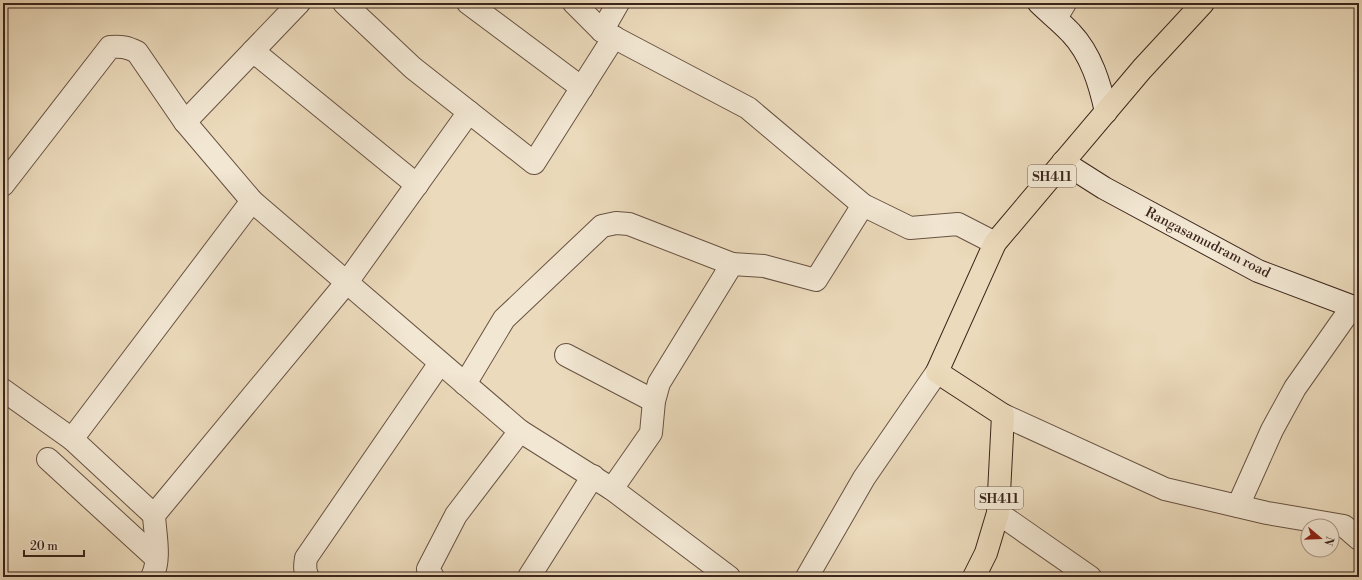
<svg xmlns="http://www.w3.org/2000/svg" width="1362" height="580" viewBox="0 0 1362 580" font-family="'Libre Bodoni',serif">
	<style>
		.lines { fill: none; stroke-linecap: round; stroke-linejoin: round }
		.minor-casing { stroke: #685243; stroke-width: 24 }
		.secondary-casing { stroke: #3c251b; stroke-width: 24 }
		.primary-casing { stroke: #3c251b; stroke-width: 24 }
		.minor { stroke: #f2e7d3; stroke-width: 22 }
		.secondary { stroke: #f2e7d3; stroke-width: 22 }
		.primary { stroke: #ebdabb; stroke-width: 22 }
		.labels { text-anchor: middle; stroke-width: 3.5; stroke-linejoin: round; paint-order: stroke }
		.shield { fill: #f2e7d3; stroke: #735f52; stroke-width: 1 }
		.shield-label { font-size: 13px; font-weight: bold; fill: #3c251b }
		.street-label { font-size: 14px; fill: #3c251b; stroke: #f2e7d3 }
	</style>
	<rect width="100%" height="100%" fill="#ebdabb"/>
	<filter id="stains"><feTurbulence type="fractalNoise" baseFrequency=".005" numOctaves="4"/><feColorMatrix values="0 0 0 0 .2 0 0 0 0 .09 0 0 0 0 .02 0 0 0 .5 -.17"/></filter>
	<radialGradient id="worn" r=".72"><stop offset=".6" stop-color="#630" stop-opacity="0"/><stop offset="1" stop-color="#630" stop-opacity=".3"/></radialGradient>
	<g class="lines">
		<defs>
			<g id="minor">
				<path d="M344,3L413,68L534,163L614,37"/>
				<path d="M468,3L582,88"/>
				<path d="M574,3L602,31L618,3"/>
				<path d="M1056,18L1065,3"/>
				<path d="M602,31L748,108L863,205L910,228L958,224L995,243"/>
				<path d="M253,51L417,185"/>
				<path d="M185,122L299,3"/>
				<path d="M3,185L110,47C121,46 127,47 137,52L185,122L252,201L520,431L612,489L729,577"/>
				<path d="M566,355L654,401"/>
				<path d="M465,384L504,319L602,226L616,223L629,224L732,264"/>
				<path d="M3,390L72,439"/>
				<path d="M1003,415L1165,489L1267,513L1344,526L1359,539"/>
				<path d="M48,459L156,558"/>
				<path d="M612,489L651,433L654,401L659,383L732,264L764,266L816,280L863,205"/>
				<path d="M1238,506L1272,430L1295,388L1352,307"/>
				<path d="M998,513L1090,577"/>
				<path d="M154,515L72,439L252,201"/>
				<path d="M152,577C161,559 155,535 154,515L347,282L469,112"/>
				<path d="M308,577C304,571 305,565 306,558L440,363"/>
				<path d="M433,577L428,569L456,515L520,431"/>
				<path d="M529,577L593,476"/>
				<path d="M807,577L864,478L937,372"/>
			</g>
			<g id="secondary">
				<path d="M1039,3C1049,13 1061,22 1071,33C1091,54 1100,84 1106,112"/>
				<path d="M1063,162L1104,188L1258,271L1359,309"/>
			</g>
			<path id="primary" d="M974,577L986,553L998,513L1003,415L937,372L995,243L1142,69L1203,3"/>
		</defs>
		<use href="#minor" class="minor-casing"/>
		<use href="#secondary" class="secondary-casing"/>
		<use href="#primary" class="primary-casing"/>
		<use href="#minor" class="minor"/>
		<use href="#secondary" class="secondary"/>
		<use href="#primary" class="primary"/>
	</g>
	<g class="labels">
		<g class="shield">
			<rect x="1028" y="165" width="48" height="22" rx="3"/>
			<rect x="975" y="487" width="48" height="22" rx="3"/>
		</g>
		<g class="shield-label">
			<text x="1052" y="181">SH411</text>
			<text x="999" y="503">SH411</text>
		</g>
		<g class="street-label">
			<text transform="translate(1208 242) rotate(27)" y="5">Rangasamudram road</text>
		</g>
	</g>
	<rect width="1362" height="580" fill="none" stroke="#ebdabb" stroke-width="16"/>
	<rect x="4" y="4" width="1354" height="572" fill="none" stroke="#3c251b" stroke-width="2"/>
	<rect x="8" y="8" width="1346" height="564" fill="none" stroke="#3c251b"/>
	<g transform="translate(1320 538) rotate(109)"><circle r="19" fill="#f2e7d3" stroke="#a99989"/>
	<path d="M0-3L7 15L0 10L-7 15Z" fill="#8f2418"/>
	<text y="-6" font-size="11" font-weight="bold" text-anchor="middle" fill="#3c251b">N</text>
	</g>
	<path d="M24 550v6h60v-6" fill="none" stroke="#3c251b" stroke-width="2"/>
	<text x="30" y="550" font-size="12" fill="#3c251b" stroke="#f2e7d3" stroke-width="3" paint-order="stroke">20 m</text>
	<rect width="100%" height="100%" filter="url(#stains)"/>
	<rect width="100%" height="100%" fill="url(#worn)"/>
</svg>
